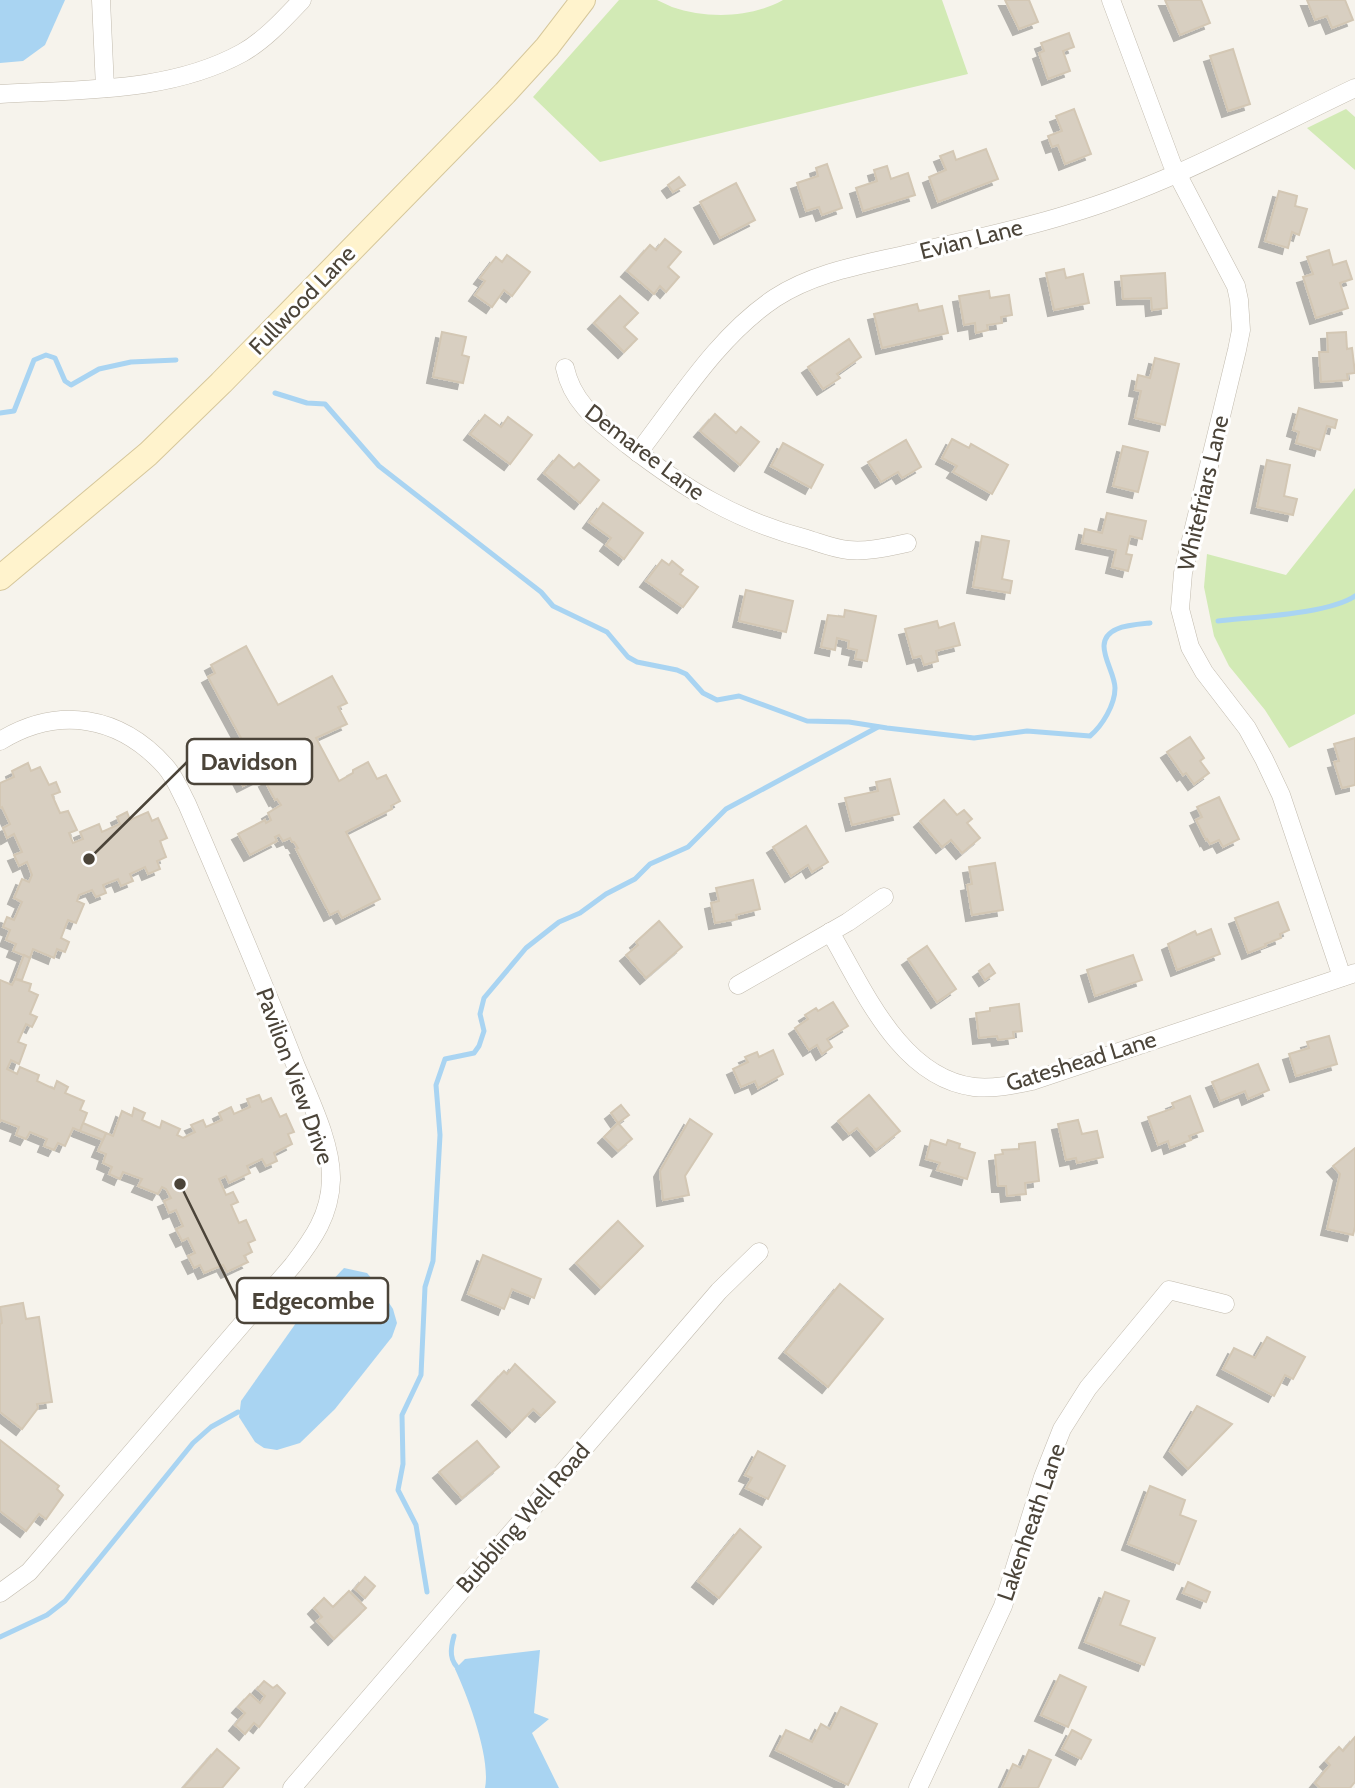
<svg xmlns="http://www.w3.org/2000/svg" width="1355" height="1788" viewBox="0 0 1355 1788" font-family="Cabin,sans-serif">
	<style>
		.green { fill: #d2eab5 }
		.water { fill: #a9d4f2 }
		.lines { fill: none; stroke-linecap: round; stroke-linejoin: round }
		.stream { stroke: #a9d4f2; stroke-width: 5 }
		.building { fill: #d8cfc1; stroke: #d3c7b4; stroke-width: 2; filter: url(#shadow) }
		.street-casing { stroke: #c2bbae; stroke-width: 19 }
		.secondary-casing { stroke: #d6c79b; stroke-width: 26 }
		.street { stroke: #fff; stroke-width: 18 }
		.secondary { stroke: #fff3cd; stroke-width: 24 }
		.labels { text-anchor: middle; stroke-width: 6; stroke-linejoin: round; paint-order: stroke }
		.street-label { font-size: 23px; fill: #4b4439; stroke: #fff }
		.leader { fill: none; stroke: #4b4439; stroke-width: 2.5 }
		.callout-dot { fill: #4b4439; stroke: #fff; stroke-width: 2.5 }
		.callout { fill: #fff; stroke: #4b4439; stroke-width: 2.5 }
		.callout-label { font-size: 24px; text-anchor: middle; font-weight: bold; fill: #4b4439 }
	</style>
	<defs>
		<filter id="shadow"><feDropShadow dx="-6" dy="6" stdDeviation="0" flood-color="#0004"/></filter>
	</defs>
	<rect width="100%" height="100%" fill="#f6f3ec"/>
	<g class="green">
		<path d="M619,0C631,0 646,0 657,0C662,2 667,5 672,7C707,19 751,18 783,0H942L968,74L600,162L533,97Z"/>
		<path d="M1346,109L1355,117V170L1307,128Z"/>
		<path d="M1355,488V714L1289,748L1265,710L1229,666L1214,636L1204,587L1207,554L1286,575Z"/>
	</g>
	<g class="water">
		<path d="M0,0H65L45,45L23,61L0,63Z"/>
		<path d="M344,1268L367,1273L378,1286L393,1309L397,1323L392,1337L335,1409L300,1443L277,1450L264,1448L255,1442L239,1417L241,1401L308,1306Z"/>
		<path d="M540,1650L534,1713L549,1719L532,1733L559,1788H485C491,1758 468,1697 455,1669L465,1659Z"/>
	</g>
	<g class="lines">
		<g class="stream">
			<path d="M275,393L307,403L325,404L379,466L541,592L553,606L607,632L628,657L637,662L677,670L686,674L703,693L717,700L739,696L807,721L849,722L887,728L974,738L1027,731L1090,736C1102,726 1115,705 1115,688C1115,669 1089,641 1117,629C1126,625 1140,624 1150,623"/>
			<path d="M0,413L14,411L34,360L46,355L55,358L65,381L71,385L99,369L131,362L176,360"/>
			<path d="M1218,621C1252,617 1329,614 1355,596"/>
			<path d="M427,1592L416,1525L398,1490L403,1464L402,1415L421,1375L425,1287L433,1261L440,1135L436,1085L445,1059L474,1053L479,1046L484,1031L480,1014L484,998L526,948L559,922L580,913L606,894L635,879L650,864L688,847L726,809L878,727"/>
			<path d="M454,1636C450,1650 449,1661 461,1671"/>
			<path d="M0,1637L47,1615L65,1601L193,1443L211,1427L238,1412"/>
		</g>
	</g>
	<g class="building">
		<path d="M1005,0H1029L1038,22L1019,29Z"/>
		<path d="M1165,0H1201L1210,23L1180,35Z"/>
		<path d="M1307,0H1345L1353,20L1332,28L1327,16L1315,20Z"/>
		<path d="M1069,33L1074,47L1063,51L1070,71L1048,79L1039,53L1044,51L1041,43Z"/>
		<path d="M1233,49L1250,104L1228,111L1210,56Z"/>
		<path d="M1074,109L1091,154L1065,164L1058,145L1052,147L1048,136L1062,131L1056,116Z"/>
		<path d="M986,149L998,179L938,202L929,177L946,170L940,156L953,151L956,160Z"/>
		<path d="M827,164L842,208L822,215L819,207L806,211L797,183L818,176L816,168Z"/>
		<path d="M887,166L891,179L908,173L915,195L863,211L856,188L877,181L874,170Z"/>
		<path d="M679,177L685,185L673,192L668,185Z"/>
		<path d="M736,183L755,220L720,238L700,202Z"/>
		<path d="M1279,191L1297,196L1295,206L1307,209L1299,235L1292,232L1288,248L1265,241Z"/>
		<path d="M665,239L681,252L668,267L679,277L666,292L660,286L654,294L627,271L650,245L656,250Z"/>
		<path d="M1329,250L1333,265L1346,261L1352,279L1340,283L1348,308L1316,318L1303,277L1313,274L1307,257Z"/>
		<path d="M507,255L530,272L512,296L504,290L492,307L475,295L485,281L480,278L496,257L502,262Z"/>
		<path d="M1064,269L1066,278L1083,274L1089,303L1054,310L1046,273Z"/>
		<path d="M1165,273L1167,308L1152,310L1151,298L1123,299L1121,276Z"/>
		<path d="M989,291L990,298L1009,295L1012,315L1001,317L1002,323L987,325L988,330L976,333L975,323L964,325L959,296Z"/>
		<path d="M620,296L638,313L624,327L637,339L624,352L594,323Z"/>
		<path d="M917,304L919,311L942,306L948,333L882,348L874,314Z"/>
		<path d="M442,332L466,337L462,355L469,357L463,383L433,377Z"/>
		<path d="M1346,332L1347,349L1352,348L1355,373L1347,374L1348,380L1321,382L1319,352H1328L1327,333Z"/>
		<path d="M849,339L861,357L837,374L840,378L823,389L808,367Z"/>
		<path d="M1155,358L1179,364L1165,425L1135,418L1141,391L1135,390L1138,375L1150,378Z"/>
		<path d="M1299,408L1337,420L1335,428L1327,426L1320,450L1296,443L1299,432L1293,430Z"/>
		<path d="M715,414L736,433L741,427L759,442L740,465L700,431Z"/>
		<path d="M485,415L501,427L508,417L532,435L510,464L470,434Z"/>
		<path d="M952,439L969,448L971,444L1008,465L992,494L953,472L957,466L942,458Z"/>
		<path d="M906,440L921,467L902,478L898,472L881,482L868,462Z"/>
		<path d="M783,443L823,465L811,488L771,466Z"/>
		<path d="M1123,446L1148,452L1138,492L1113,486Z"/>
		<path d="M559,455L574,468L579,463L599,480L580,503L544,473Z"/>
		<path d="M1267,460L1290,465L1284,496L1297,499L1293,515L1257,507Z"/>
		<path d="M603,503L643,533L624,559L606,545L611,538L589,522Z"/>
		<path d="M1107,513L1146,521L1142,539L1130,536L1126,554L1132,555L1128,571L1112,567L1116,550L1082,543L1085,529L1102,533Z"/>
		<path d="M982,536L1009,541L1002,579L1012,581L1010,593L973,587Z"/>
		<path d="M662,560L669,565L672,561L683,570L680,574L698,587L683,607L646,581Z"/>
		<path d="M746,590L793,601L786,632L739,621Z"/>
		<path d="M845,610L876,616L867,661L855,659L857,650L848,648L849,641L837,638L835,650L821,647L828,615L844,617Z"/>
		<path d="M937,621L939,628L954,623L960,645L936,651L938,661L924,665L921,656L913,658L905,629Z"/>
		<path d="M246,646L278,705L332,676L347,703L338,707L347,724L316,738L339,781L353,773V770L368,762L377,779L386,775L400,801L391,806L392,809L346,832L380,899L342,918L338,911L330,915L296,849L298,848L294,842H292L290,838L283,841L279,835L275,837L277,841L250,855L238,834L265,820L266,823L271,820L268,813L281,805L277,799L275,800L265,781L268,780L265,775L243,786L229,759L247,749L208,677L215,673L211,665Z"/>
		<path d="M1190,737L1204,758L1200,761L1209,773L1194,784L1186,773L1183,775L1167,752Z"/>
		<path d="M1355,738V785L1342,788L1334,762L1339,761L1334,744Z"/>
		<path d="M28,763L31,771L40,767L49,785L56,782L60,792L52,795L60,813L68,811L77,830L69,833L73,843L83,839L80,832L99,824L102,832L120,824L117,817L127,812L130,820L148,812L152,821L158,818L167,838L160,841L166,857L157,861L160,869L148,874L145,867L130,874L133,881L121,886L118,879L103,885L106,893L96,897L92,890L79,895L77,901L84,904L76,923L68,920L61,938L69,942L65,952L57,949L54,958L33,949L30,958L13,951L16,944L6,940L10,930L3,927L7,917L14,920L22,902L14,898L22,879L29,882L32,875L27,862L19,866L14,855L22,852L14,834L7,838L3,828L10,824L2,807L0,808V783L14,777L12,771Z"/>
		<path d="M890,779L899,814L852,825L845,798L878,791L876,782Z"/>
		<path d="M1219,797L1239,839L1223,847L1219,840L1210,844L1207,839L1206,840L1196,820L1202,817L1197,807Z"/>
		<path d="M944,800L957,815L964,810L972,819L967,823L980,838L962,853L951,840L942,847L920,821Z"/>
		<path d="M806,826L828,862L812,872L808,865L791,876L773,847Z"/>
		<path d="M995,863L1003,910L972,915L967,885L972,884L969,867Z"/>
		<path d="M753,880L760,909L736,915L737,919L715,923L711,903L719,901L716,888Z"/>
		<path d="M1278,902L1289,930L1280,934L1281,938L1265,944L1266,946L1248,953L1235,918Z"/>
		<path d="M659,921L682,947L646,978L626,955L638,945L636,942Z"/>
		<path d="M1211,929L1220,954L1177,970L1168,944L1195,931L1197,935Z"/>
		<path d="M927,946L956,989L937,1002L908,959Z"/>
		<path d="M24,955L30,958L22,980L15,979Z"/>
		<path d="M1133,955L1142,980L1095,996L1087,970Z"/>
		<path d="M989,964L995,973L985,980L979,971Z"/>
		<path d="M15,979L31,984L29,991L38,995L30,1014L37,1017L32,1027L26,1024L18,1042L26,1045L19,1064L11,1060L7,1069L17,1074L20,1067L39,1075L37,1081L54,1089L57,1081L68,1087L65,1093L84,1101L80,1110L87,1113L80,1131L73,1128L65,1146L58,1143L54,1150L44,1146L47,1139L30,1132L26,1139L16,1135L19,1127L1,1120L0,1122V980L12,985Z"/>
		<path d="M833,1002L848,1026L827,1039L832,1047L822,1054L817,1045L809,1050L795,1028L808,1019L805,1015L816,1008L818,1011Z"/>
		<path d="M1019,1004L1022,1031L1013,1032L1014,1038L998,1040L997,1036L979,1038L976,1013L990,1011V1008Z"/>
		<path d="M1329,1036L1337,1064L1296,1076L1289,1054L1309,1048L1307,1042Z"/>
		<path d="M773,1050L783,1074L758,1088L755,1081L741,1087L733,1069L748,1062L745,1057L757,1052L759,1057Z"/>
		<path d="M1258,1064L1269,1090L1248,1099L1245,1091L1220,1101L1212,1082Z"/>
		<path d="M259,1095L262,1102L271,1098L280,1117L286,1114L294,1132L288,1134L292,1144L274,1153L277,1161L266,1166L262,1159L247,1166L250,1173L229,1183L226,1176L219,1179L226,1195L233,1192L238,1202L231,1205L239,1223L246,1220L255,1240L248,1243L252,1252L244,1256L248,1262L227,1272L223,1265L204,1273L200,1265L194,1268L188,1256L195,1253L188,1238L182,1241L176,1229L183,1226L176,1210L169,1213L164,1201L171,1198L166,1189L162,1187L158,1194L138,1186L142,1179L123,1172L120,1179L109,1174L112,1167L103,1163L106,1154L98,1151L106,1133L113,1136L122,1111L132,1116L134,1108L145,1113L142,1120L160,1128L162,1121L180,1129L177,1135L183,1138L195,1132L191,1125L203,1120L206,1127L222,1120L219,1113L231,1107L234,1114L250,1107L247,1099Z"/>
		<path d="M869,1095L900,1131L876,1150L857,1128L849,1134L838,1121Z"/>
		<path d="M1190,1096L1203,1131L1189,1136L1191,1140L1170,1148L1168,1141L1158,1145L1148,1117L1174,1108L1172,1103Z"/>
		<path d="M621,1105L629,1115L618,1123L611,1113Z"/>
		<path d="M690,1119L712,1134L685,1176L689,1195L663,1200L660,1171Z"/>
		<path d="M1078,1120L1082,1134L1097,1131L1103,1157L1077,1163L1076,1158L1066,1160L1058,1124Z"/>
		<path d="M83,1123L106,1133L103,1140L80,1131Z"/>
		<path d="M618,1123L632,1139L618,1151L604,1137Z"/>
		<path d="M931,1140L946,1145L948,1140L960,1144L959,1148L975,1153L967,1179L937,1170L940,1163L926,1159Z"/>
		<path d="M1035,1142L1039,1181L1025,1183L1026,1194L1007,1196L1006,1186H998L995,1155L1003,1154L1002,1150L1019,1149V1144Z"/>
		<path d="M1355,1148V1227L1353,1235L1327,1229L1340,1174L1333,1166Z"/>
		<path d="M618,1221L643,1246L601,1288L576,1263Z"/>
		<path d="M483,1255L541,1279L534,1298L512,1289L504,1309L468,1294Z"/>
		<path d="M840,1284L883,1319L828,1387L785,1352Z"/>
		<path d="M23,1303L26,1319L39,1317L52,1402L37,1404L38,1408L22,1429L0,1412V1324L2,1323L0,1307Z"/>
		<path d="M1267,1337L1305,1357L1293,1379L1285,1375L1274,1396L1223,1369L1234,1348L1255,1358Z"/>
		<path d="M515,1364L555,1402L541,1416L533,1409L512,1431L478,1399L504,1371L507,1374Z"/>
		<path d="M1197,1406L1232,1424L1188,1469L1170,1451Z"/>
		<path d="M0,1440L59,1486L57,1489L63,1495L46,1519L39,1514L26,1531L0,1511Z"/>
		<path d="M477,1441L499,1467L462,1498L439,1472Z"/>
		<path d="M758,1451L785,1466L768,1499L746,1488L752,1478L745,1475Z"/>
		<path d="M1150,1486L1185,1500L1180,1515L1196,1521L1179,1564L1128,1544Z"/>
		<path d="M740,1529L761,1547L719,1598L698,1581Z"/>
		<path d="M365,1577L375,1586L365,1598L355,1589Z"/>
		<path d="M1188,1582L1210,1592L1206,1602L1183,1593Z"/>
		<path d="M349,1591L366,1608L334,1639L317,1621L322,1617L314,1608L324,1598L333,1607Z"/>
		<path d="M1105,1592L1129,1601L1120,1625L1155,1638L1144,1665L1085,1642Z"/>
		<path d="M1060,1675L1086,1687L1068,1727L1041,1715Z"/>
		<path d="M264,1681L273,1688L277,1685L285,1693L259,1727L254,1723L245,1734L235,1725L245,1713L238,1707L250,1694L260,1703L265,1696L257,1689Z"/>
		<path d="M841,1707L877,1724L848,1785L776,1750L786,1730L812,1742L821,1724L830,1729Z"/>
		<path d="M1072,1730L1091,1740L1081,1759L1062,1749Z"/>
		<path d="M1355,1737V1782L1350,1788H1320L1315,1783L1330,1765L1326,1761L1339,1747L1343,1751Z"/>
		<path d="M217,1749L239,1768L222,1788H183Z"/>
		<path d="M1029,1750L1051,1760L1038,1788H1002L1013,1764L1021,1768Z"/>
	</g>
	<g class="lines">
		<defs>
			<g id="street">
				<path d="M101,0L105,88"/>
				<path d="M1111,0L1172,164L1236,286L1239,300L1241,330L1237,350L1183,573L1180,609L1190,647L1204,672L1247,728L1264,759L1281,795L1342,977"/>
				<path d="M0,94C81,89 169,93 242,53C265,40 284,19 302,0"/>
				<path d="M565,368C573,405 600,422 628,445C685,489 737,521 807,539C820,543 835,549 848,550C868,552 888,547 907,543"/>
				<path d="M638,453C679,400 718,336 775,298C813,273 860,265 904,255C959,242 1015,231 1069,214C1168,185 1262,132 1355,88"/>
				<path d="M0,741C59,705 120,716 165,766C175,777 180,791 187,804C224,890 261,976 295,1064C309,1098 332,1144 331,1180C330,1215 313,1239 293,1265L29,1572L0,1593"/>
				<path d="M830,932C863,988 900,1078 974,1087C993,1089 1013,1085 1032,1081L1355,973"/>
				<path d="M738,985L848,922L884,897"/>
				<path d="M292,1788L719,1291L759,1252"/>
				<path d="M918,1788L1003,1606L1043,1477L1062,1429L1088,1388L1169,1290L1225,1304"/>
			</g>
			<path id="secondary" d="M0,578L148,454L221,383L505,93L547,47L583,0"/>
		</defs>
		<use href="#street" class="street-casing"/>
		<use href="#secondary" class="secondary-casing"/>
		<use href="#street" class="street"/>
		<use href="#secondary" class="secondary"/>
	</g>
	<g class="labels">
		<g class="street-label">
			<text transform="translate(971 239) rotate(-14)" y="8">Evian Lane</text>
			<text transform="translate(302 300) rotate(-46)" y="8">Fullwood Lane</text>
			<text transform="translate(645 452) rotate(37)" y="8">Demaree Lane</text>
			<text transform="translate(1203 493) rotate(-77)" y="8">Whitefriars Lane</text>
			<text transform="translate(1081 1061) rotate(-17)" y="8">Gateshead Lane</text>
			<text transform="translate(295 1076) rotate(70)" y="8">Pavilion View Drive</text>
			<text transform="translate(523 1518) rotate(-49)" y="8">Bubbling Well Road</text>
			<text transform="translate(1031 1522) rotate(-71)" y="8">Lakenheath Lane</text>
		</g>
	</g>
	<path class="leader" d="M89 859L187 762M180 1184L237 1300"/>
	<g class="callout-dot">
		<circle cx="89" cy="859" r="7"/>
		<circle cx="180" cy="1184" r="7"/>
	</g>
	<g class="callout">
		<rect x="187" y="739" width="125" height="45" rx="7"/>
		<rect x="237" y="1278" width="151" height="45" rx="7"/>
	</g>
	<g class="callout-label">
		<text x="249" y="770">Davidson</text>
		<text x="313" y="1309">Edgecombe</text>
	</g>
</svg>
